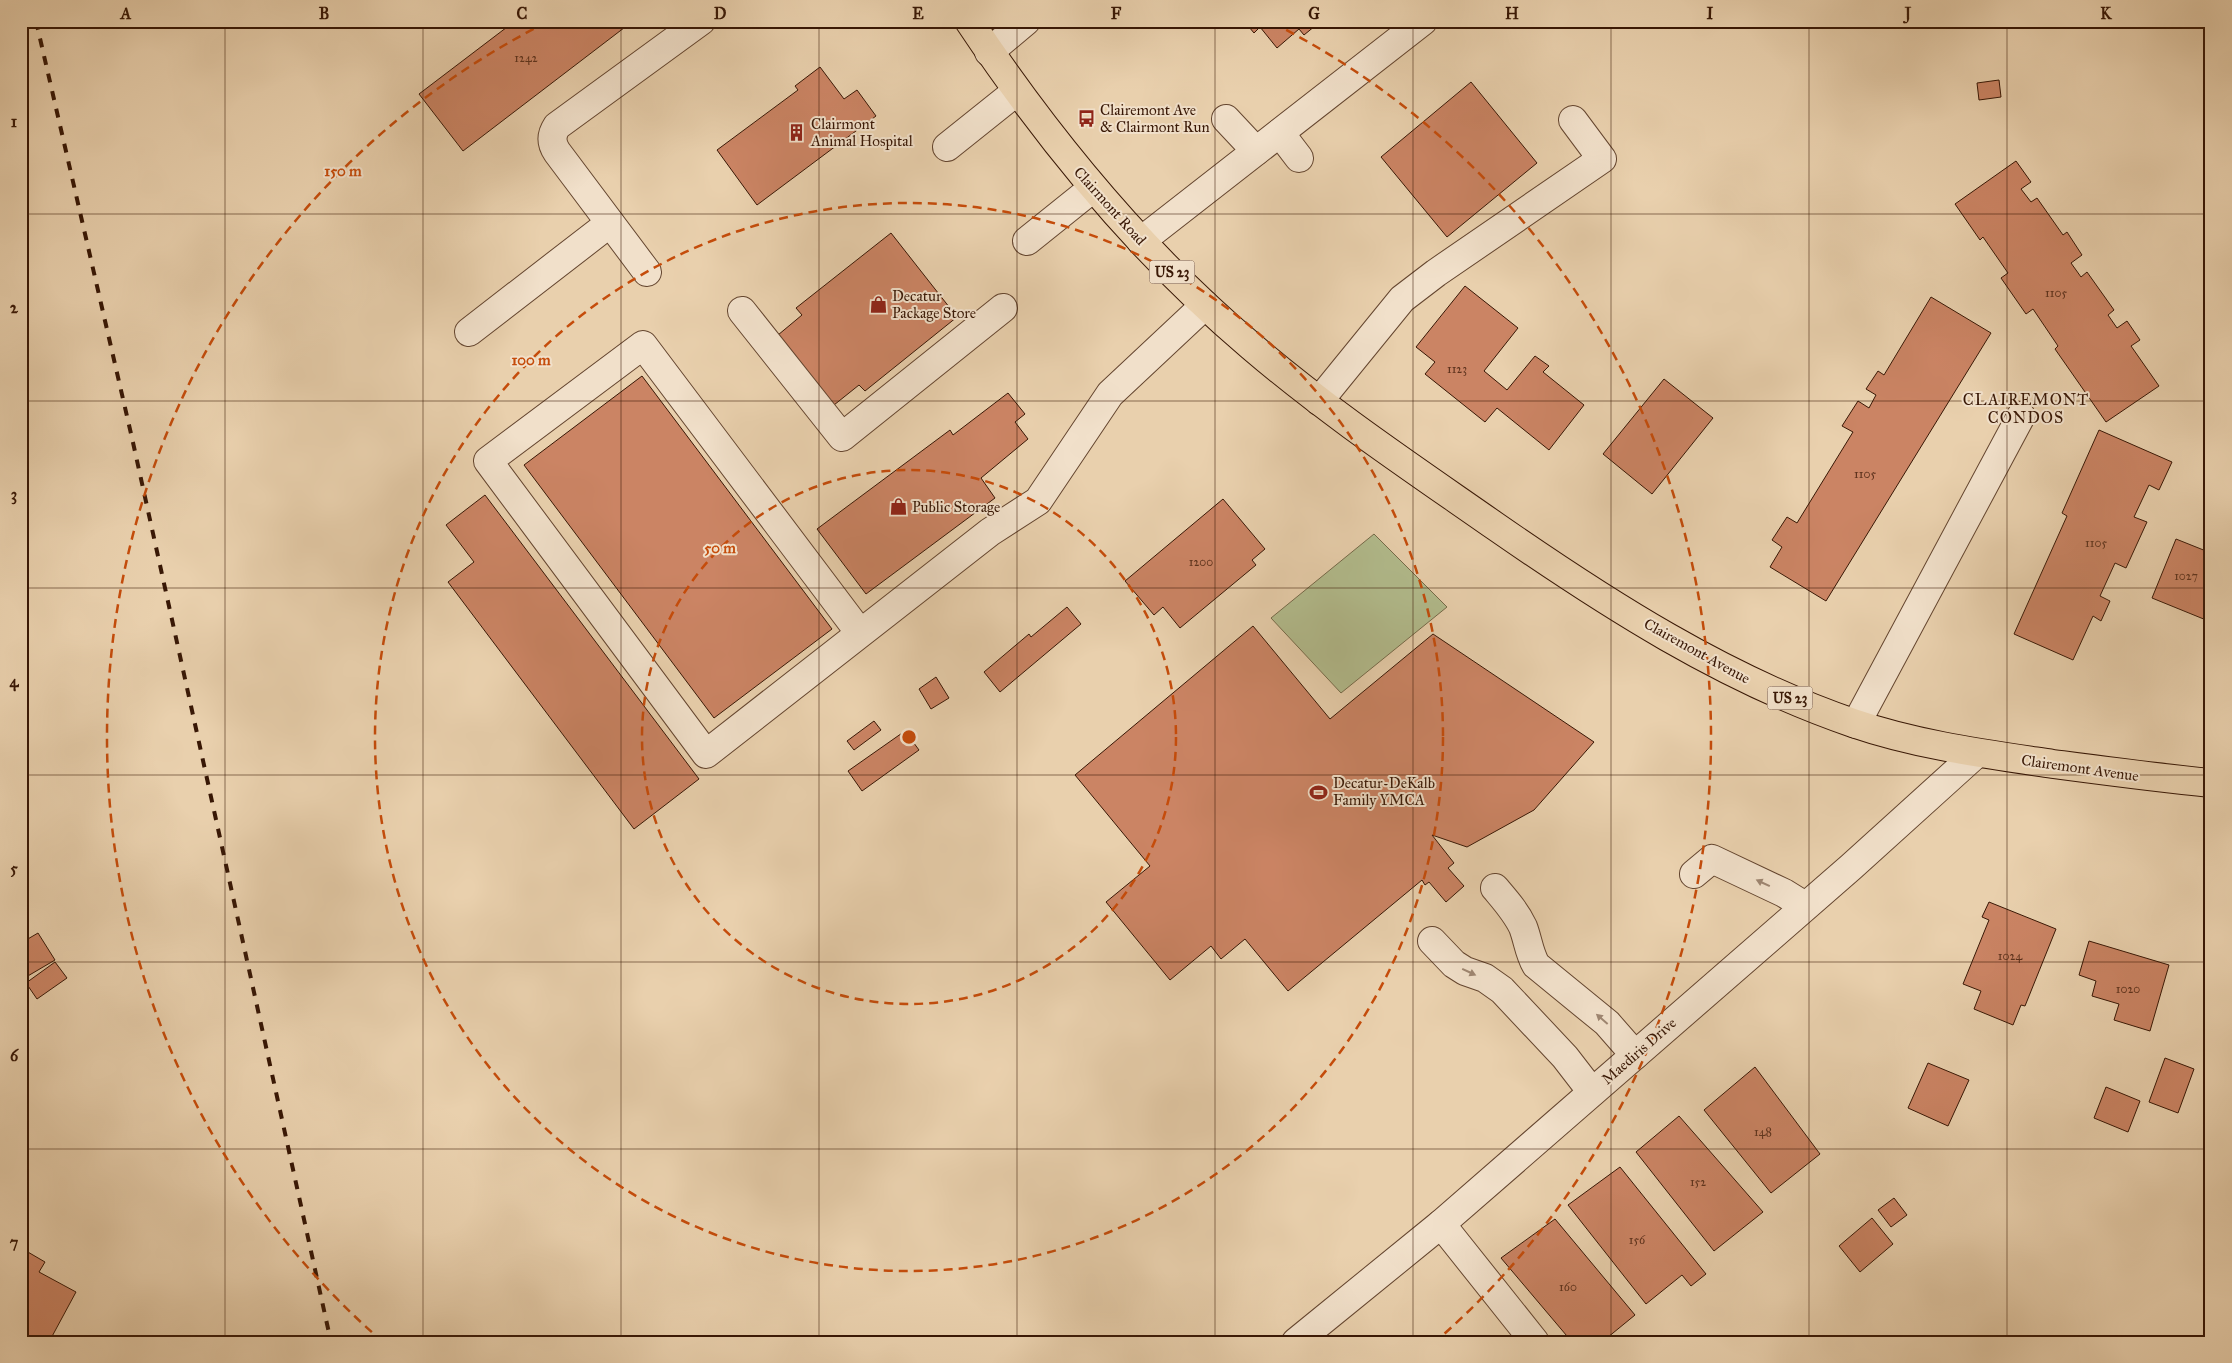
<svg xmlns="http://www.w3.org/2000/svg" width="2232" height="1363" viewBox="0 0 2232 1363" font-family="'IM FELL Great Primer',serif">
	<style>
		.park { fill: #b2bc8d; stroke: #756a49 }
		.building { fill: #cb8464; stroke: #381705 }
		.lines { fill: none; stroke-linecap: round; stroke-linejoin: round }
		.minor-casing { stroke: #64452f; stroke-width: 30 }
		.major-casing { stroke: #381705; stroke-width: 30 }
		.minor { stroke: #f1e0ca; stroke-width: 28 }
		.major { stroke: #e9d0ad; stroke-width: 28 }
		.rail { stroke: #381705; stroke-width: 4; stroke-dasharray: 9 9; stroke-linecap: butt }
		.oneway { fill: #9e8671 }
		.grid { fill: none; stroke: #381705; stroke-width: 1; stroke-opacity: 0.55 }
		.ring { fill: none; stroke: #c54c0b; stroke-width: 2.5; stroke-dasharray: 9 6 }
		.labels { text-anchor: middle; stroke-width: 4; stroke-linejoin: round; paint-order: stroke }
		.number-label { font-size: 12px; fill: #5d321d }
		.shield { fill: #f1e0ca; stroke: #705340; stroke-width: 1 }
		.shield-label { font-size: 14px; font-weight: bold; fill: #381705 }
		.poi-label { font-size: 15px; fill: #381705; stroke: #f1e0ca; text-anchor: start }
		.street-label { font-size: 15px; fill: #381705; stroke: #f1e0ca }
		.neighbourhood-label { font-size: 16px; letter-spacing: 1px; fill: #381705; stroke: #f1e0ca }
		.centre { fill: #c54c0b; stroke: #f1e0ca; stroke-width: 2.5 }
		.ring-label { font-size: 15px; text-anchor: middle; font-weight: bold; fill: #c54c0b; stroke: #f1e0ca; stroke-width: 4; stroke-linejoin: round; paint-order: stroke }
		.neatline { fill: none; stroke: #381705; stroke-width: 2 }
		.grid-label { font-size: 16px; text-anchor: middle; font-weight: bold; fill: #381705 }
	</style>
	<rect width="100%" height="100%" fill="#e9d0ad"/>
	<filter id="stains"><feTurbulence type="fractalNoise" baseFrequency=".004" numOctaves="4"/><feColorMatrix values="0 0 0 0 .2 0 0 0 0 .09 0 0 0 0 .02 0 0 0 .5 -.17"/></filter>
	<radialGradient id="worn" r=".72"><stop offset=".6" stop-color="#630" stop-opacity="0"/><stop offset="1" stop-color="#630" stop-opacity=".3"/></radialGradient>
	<path class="park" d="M1374,534L1447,607L1341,693L1271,618Z"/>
	<g class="building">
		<path d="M515,21H633L463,151L419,94Z"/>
		<path d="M1244,21H1321L1304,35L1299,29L1277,48L1260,27L1254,33Z"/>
		<path d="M820,67L844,99L857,90L876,116L757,205L717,150L798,90L795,86Z"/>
		<path d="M1999,80L2001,97L1979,100L1977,83Z"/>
		<path d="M1471,82L1537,163L1447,237L1381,157Z"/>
		<path d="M2016,161L2031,182L2021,189L2031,202L2037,198L2063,235L2067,232L2082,255L2071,263L2081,277L2087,272L2114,310L2108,315L2117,328L2127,321L2140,340L2131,346L2159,386L2106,422L2055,349L2058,346L2033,309L2026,314L2001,278L2008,273L1983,237L1980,240L1955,204Z"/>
		<path d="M891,233L957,317L865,391L859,385L834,405L778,335L802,315L796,308Z"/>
		<path d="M1465,286L1518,328L1484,371L1507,390L1535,356L1549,366L1543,372L1584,405L1549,450L1497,408L1485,422L1425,374L1435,362L1416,347Z"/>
		<path d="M1931,297L1991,333L1826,601L1770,567L1782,547L1772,540L1787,517L1797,523L1853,432L1842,426L1858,401L1869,408L1876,395L1866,389L1878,371L1884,375Z"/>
		<path d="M642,376L832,629L714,718L524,465Z"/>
		<path d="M1664,379L1713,418L1652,494L1603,454Z"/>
		<path d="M1008,393L1025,414L1015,422L1028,439L981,478L995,498L866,594L817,529L950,430L953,435Z"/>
		<path d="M2099,430L2172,462L2159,490L2149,485L2134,517L2147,522L2126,568L2115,563L2100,596L2110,601L2101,621L2093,616L2073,660L2014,634L2067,516L2062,513Z"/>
		<path d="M485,495L699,779L634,829L448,582L474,562L446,525Z"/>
		<path d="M1223,499L1265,549L1252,560L1256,565L1180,628L1163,607L1154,615L1125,581Z"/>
		<path d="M2176,539L2211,553V622L2152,598Z"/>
		<path d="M1067,607L1081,624L1000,692L984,672L1029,634L1031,637Z"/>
		<path d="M1253,626L1330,719L1433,634L1594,742L1534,810L1467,847L1432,835L1454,863L1448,868L1464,886L1446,902L1429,882L1425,885L1422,880L1288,991L1245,939L1221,959L1211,946L1170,980L1106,902L1150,866L1075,775Z"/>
		<path d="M936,677L949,698L931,709L919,689Z"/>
		<path d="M874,721L881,730L854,750L847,741Z"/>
		<path d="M905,731L919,750L862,791L848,771Z"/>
		<path d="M1989,902L2056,929L2025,1006L2021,1005L2013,1025L1974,1009L1981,991L1963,984L1989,920L1982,917Z"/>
		<path d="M38,933L55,960L21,980V943Z"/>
		<path d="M2089,941L2169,965L2150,1031L2114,1020L2119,1004L2092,996L2096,981L2079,975Z"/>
		<path d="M55,962L67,978L37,999L26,983Z"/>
		<path d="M2165,1058L2194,1069L2178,1113L2149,1102Z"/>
		<path d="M1928,1063L1969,1080L1948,1126L1908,1108Z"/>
		<path d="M1755,1067L1820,1154L1771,1193L1704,1110Z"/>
		<path d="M2106,1087L2140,1101L2128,1132L2094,1118Z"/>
		<path d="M1679,1116L1763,1212L1714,1251L1636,1152Z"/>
		<path d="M1620,1167L1706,1274L1691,1286L1682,1275L1646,1304L1568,1205Z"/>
		<path d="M1894,1198L1907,1215L1891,1227L1878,1210Z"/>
		<path d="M1872,1218L1893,1244L1860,1272L1839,1246Z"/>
		<path d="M1555,1219L1635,1315L1602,1342H1572L1501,1258Z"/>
		<path d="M21,1248L45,1262L39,1272L76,1292L49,1342H32L21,1336Z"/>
	</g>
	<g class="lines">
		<defs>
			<g id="minor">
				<path d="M989,52L1026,21"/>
				<path d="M1226,119L1256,151"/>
				<path d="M1280,133L1299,158"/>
				<path d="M947,147L1017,91"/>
				<path d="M1027,241L1093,188"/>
				<path d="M1141,241L1423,21"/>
				<path d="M647,272L557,152C551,143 551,135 557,126L701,21"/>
				<path d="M742,311L842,437L1003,308"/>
				<path d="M469,332L610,223"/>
				<path d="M1319,401L1402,299L1436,273L1602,159L1573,120"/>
				<path d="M860,633L643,345L488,461L706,754L990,532L1038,501L1110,394L1205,305"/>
				<path d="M1856,724L2021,416"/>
				<path d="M1694,874L1712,859L1784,893L1805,906"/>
				<path d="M1495,888C1506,901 1516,912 1523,927C1528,940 1529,953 1536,965L1607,1023L1635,1055"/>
				<path d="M1432,941L1454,964L1465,971L1485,978L1502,990L1565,1057L1592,1092"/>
				<path d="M1441,1224L1535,1342"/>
				<path d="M1296,1342L1441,1224L1851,867L1977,753"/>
			</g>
			<path id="major" d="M969,21C1049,141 1141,253 1251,346C1328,412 1412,468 1495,526C1606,603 1724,679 1853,723C1917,745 1986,754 2053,764C2106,771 2158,778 2211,783"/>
		</defs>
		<use href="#minor" class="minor-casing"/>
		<use href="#major" class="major-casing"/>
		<use href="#minor" class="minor"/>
		<use href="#major" class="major"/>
		<path class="rail" d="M36,21L132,438L331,1342"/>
	</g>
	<defs><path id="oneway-solid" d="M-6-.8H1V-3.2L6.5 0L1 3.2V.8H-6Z" transform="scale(1.25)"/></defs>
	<g class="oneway">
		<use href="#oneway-solid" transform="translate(1763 883) rotate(-155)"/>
		<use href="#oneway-solid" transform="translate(1469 972) rotate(25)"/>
		<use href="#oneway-solid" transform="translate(1602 1019) rotate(-139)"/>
	</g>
	<path class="grid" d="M225,21V1342M423,21V1342M621,21V1342M819,21V1342M1017,21V1342M1215,21V1342M1413,21V1342M1611,21V1342M1809,21V1342M2007,21V1342M21,214H2211M21,401H2211M21,588H2211M21,775H2211M21,962H2211M21,1149H2211"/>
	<g class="ring">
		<circle cx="909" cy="737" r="267"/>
		<circle cx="909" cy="737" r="534"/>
		<path d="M383 1342A801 801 0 0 1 545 23M1273 23A801 801 0 0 1 1435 1342"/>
	</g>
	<defs>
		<symbol id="bus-bare" viewBox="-9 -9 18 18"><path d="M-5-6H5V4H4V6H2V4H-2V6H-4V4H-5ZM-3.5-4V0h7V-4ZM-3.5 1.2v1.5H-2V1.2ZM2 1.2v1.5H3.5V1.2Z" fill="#8f2418" stroke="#f1e0ca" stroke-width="2.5" paint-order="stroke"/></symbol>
		<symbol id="building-bare" viewBox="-9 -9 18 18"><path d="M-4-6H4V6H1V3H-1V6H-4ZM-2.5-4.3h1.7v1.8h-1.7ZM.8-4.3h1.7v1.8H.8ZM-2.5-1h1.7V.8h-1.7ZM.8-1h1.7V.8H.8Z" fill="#8f2418" stroke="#f1e0ca" stroke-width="2.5" paint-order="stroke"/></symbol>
		<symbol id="shop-bare" viewBox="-9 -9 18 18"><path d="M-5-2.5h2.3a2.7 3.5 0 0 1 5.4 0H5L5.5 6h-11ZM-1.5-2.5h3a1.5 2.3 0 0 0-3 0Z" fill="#8f2418" stroke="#f1e0ca" stroke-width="2.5" paint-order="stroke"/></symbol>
		<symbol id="stadium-bare" viewBox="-9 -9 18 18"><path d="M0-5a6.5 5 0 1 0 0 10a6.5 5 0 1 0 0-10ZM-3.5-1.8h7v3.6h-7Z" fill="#8f2418" stroke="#f1e0ca" stroke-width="2.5" paint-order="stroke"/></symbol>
	</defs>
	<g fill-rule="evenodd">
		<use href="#bus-bare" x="1074" y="106" width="25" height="25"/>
		<use href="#building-bare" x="784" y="120" width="25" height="25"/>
		<use href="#shop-bare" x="866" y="292" width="25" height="25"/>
		<use href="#shop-bare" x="886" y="494" width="25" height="25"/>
		<use href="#stadium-bare" x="1306" y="780" width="25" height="25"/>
	</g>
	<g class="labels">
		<g class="number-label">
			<text x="526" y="62">1242</text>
			<text x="2056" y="297">1105</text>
			<text x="1457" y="373">1123</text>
			<text x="1865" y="478">1105</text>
			<text x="2096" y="547">1105</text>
			<text x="1201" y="566">1200</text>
			<text x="2186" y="580">1027</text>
			<text x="2010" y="960">1024</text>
			<text x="2128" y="993">1020</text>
			<text x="1763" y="1136">148</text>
			<text x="1698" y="1186">152</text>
			<text x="1637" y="1244">156</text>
			<text x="1568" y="1291">160</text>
		</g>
		<g class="shield">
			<rect x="1149.5" y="260.5" width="45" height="23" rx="4"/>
			<rect x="1767.5" y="686.5" width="45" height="23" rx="4"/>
		</g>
		<g class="shield-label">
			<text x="1172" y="277">US 23</text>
			<text x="1790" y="703">US 23</text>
		</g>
		<g class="poi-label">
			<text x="1100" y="115">Clairemont Ave<tspan x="1100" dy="17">&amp; Clairmont Run</tspan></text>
			<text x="811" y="129">Clairmont<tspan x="811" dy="17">Animal Hospital</tspan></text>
			<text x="892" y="301">Decatur<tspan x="892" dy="17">Package Store</tspan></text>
			<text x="912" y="512">Public Storage</text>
			<text x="1333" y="788">Decatur-DeKalb<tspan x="1333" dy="17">Family YMCA</tspan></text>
		</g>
		<g class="street-label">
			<text transform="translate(1110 206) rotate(48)" y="5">Clairmont Road</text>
			<text transform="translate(1697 651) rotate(29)" y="5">Clairemont Avenue</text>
			<text transform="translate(2080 768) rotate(8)" y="5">Clairemont Avenue</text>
			<text transform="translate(1639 1051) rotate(-41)" y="5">Maediris Drive</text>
		</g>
		<g class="neighbourhood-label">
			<text x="2026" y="405">CLAIREMONT<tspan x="2026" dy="18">CONDOS</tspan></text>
		</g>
	</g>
	<circle cx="909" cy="737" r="8" class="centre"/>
	<g class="ring-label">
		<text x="343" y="176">150 m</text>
		<text x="531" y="365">100 m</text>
		<text x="720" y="553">50 m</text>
	</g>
	<rect width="2232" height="1363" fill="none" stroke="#e9d0ad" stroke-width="55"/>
	<rect x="28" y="28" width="2176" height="1308" class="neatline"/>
	<g class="grid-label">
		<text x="126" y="19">A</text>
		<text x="324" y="19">B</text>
		<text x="522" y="19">C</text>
		<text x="720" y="19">D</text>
		<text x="918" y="19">E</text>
		<text x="1116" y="19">F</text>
		<text x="1314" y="19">G</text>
		<text x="1512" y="19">H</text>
		<text x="1710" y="19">I</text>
		<text x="1908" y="19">J</text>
		<text x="2106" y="19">K</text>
		<text x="14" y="127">1</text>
		<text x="14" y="313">2</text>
		<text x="14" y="500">3</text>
		<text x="14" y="687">4</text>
		<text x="14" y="874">5</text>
		<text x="14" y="1061">6</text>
		<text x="14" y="1248">7</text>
	</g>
	<rect width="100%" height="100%" filter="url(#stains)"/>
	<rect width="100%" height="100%" fill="url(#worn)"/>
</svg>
